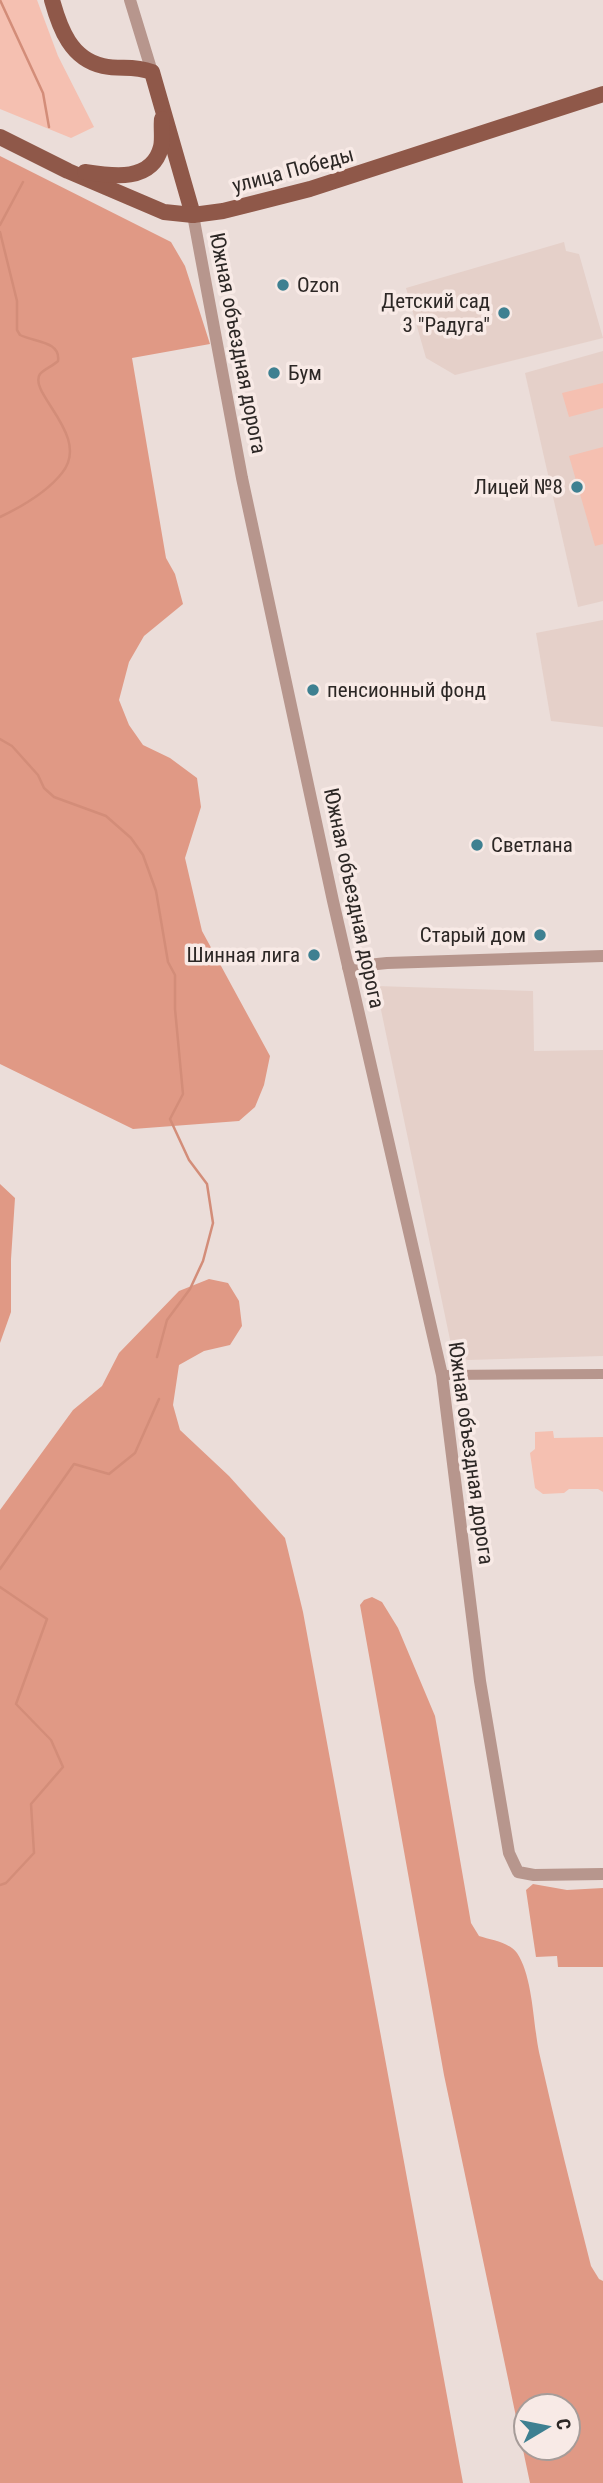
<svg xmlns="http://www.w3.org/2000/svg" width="603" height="2483" viewBox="0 0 603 2483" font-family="'Roboto Condensed',sans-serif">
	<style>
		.built { fill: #e5d0c9 }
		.green { fill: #f5c0b1 }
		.forest { fill: #e09985; fill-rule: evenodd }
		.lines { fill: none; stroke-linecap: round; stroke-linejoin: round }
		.stream { stroke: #d38d79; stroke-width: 2.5 }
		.minor { stroke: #b7968d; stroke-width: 10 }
		.tertiary { stroke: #b7968d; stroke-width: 12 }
		.primary { stroke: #8f5849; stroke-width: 16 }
		.poi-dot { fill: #3e8091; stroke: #f8eae6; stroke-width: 2.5 }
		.labels { text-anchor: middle; stroke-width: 7; stroke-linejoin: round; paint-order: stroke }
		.street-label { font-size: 21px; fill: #2c2725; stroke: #f8eae6 }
		.poi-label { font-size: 21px; fill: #2c2725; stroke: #f8eae6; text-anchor: start }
	</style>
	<rect width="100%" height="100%" fill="#ebddd9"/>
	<g class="built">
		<path d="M564,242L566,251L579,254L603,338L455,375L426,358L406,288Z"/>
		<path d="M603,351V601L578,607L525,373Z"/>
		<path d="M603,620V727L551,721L536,633Z"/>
		<path d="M376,986L533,991L534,1051L603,1050V1356L468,1360L453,1354Z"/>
	</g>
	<g class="green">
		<path d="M0,0H37L58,56L94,127L71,138L0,109Z"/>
		<path d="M603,383V408L569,417L562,393Z"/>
		<path d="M603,447V544L595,546L569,456Z"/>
		<path d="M553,1431L554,1438L603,1437V1492L598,1489H569L564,1493L543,1494L535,1488L530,1453L535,1449V1432Z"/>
	</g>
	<g class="forest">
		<path d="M0,156L171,242L185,266L210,344L132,358L166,558L175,574L183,604L144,636L129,662L119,700L129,725L143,745L170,758L197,778L201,807L185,858L202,931L270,1056L264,1085L255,1107L239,1121L133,1129L0,1064Z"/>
		<path d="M0,1184L15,1198L11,1259V1312L0,1343Z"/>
		<path d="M209,1279L228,1283L239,1301L242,1326L230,1345L204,1351L179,1365L173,1405L180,1430L229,1476L285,1538L303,1612L463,2483H0V1510L73,1410L102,1386L119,1353L179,1291Z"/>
		<path d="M372,1597L382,1602L398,1628L435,1716L471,1923L479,1936C491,1940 509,1942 517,1953C533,1977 533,2023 539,2052C555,2124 573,2195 591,2266L599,2279L603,2281V2483H530L444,2075L360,1605L364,1600ZM526,2406H568V2448H526Z"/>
		<path d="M533,1884L567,1890L603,1888V1967H558L557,1956L536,1957L526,1890Z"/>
	</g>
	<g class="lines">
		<g class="stream">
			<path d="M0,0L43,93L49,127"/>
			<path d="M0,225L23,182"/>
			<path d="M0,232L17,301V330L20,335C34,342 61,341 58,361C53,366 44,369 40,374C27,393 92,436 62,473C47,492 21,507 0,517"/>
			<path d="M0,739L12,746L38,775L44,788L54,797L106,816L131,838L143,855L156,891L168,962L175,975V1009L183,1094L170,1119L189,1160L207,1184L213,1223L203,1261L190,1289L167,1320L157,1357"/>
			<path d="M0,1569L74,1464L109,1474L135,1453L159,1399"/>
			<path d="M0,1587L47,1619L16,1704L51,1740L63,1767L31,1804L34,1853L6,1883L0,1885"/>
		</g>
		<path class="minor" d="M442,1375L603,1374"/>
		<g class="tertiary">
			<path d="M130,0L152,72"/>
			<path d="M193,215L242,478L333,901L442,1375L480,1681L509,1853L518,1872L534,1875L603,1874"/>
			<path d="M348,967L387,963L603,956"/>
		</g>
		<g class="primary">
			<path d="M52,0C60,29 71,59 103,66C121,70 132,65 152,72L193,215"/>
			<path d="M0,137L68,171L164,212L193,215L223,211L310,189L603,94"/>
			<path d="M85,172C111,176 152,183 161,147C163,139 161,128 162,119"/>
		</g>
	</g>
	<g class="poi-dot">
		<circle cx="283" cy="285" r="7"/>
		<circle cx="504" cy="313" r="7"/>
		<circle cx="274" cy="373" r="7"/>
		<circle cx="577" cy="487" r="7"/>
		<circle cx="313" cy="690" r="7"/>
		<circle cx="477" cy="845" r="7"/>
		<circle cx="540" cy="935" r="7"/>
		<circle cx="314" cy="955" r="7"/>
	</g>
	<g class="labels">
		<g class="street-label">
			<text transform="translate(293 170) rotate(-15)" y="7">улица Победы</text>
			<text transform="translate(238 343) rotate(79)" y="7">Южная объездная дорога</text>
			<text transform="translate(354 898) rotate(78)" y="7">Южная объездная дорога</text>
			<text transform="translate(471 1453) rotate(82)" y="7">Южная объездная дорога</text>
		</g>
		<g class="poi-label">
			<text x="297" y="292">Ozon</text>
			<text x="490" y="308" text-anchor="end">Детский сад<tspan x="490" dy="24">3 "Радуга"</tspan></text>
			<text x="288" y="380">Бум</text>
			<text x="563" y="494" text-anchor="end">Лицей №8</text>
			<text x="327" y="697">пенсионный фонд</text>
			<text x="491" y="852">Светлана</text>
			<text x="526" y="942" text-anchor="end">Старый дом</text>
			<text x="300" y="962" text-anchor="end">Шинная лига</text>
		</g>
	</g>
	<g transform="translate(547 2427) rotate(80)"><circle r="33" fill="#f8eae6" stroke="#a69c99" stroke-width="2"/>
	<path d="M0-5L12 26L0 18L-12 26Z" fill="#3e8091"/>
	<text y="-10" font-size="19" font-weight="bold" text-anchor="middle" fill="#2c2725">С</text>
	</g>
</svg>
